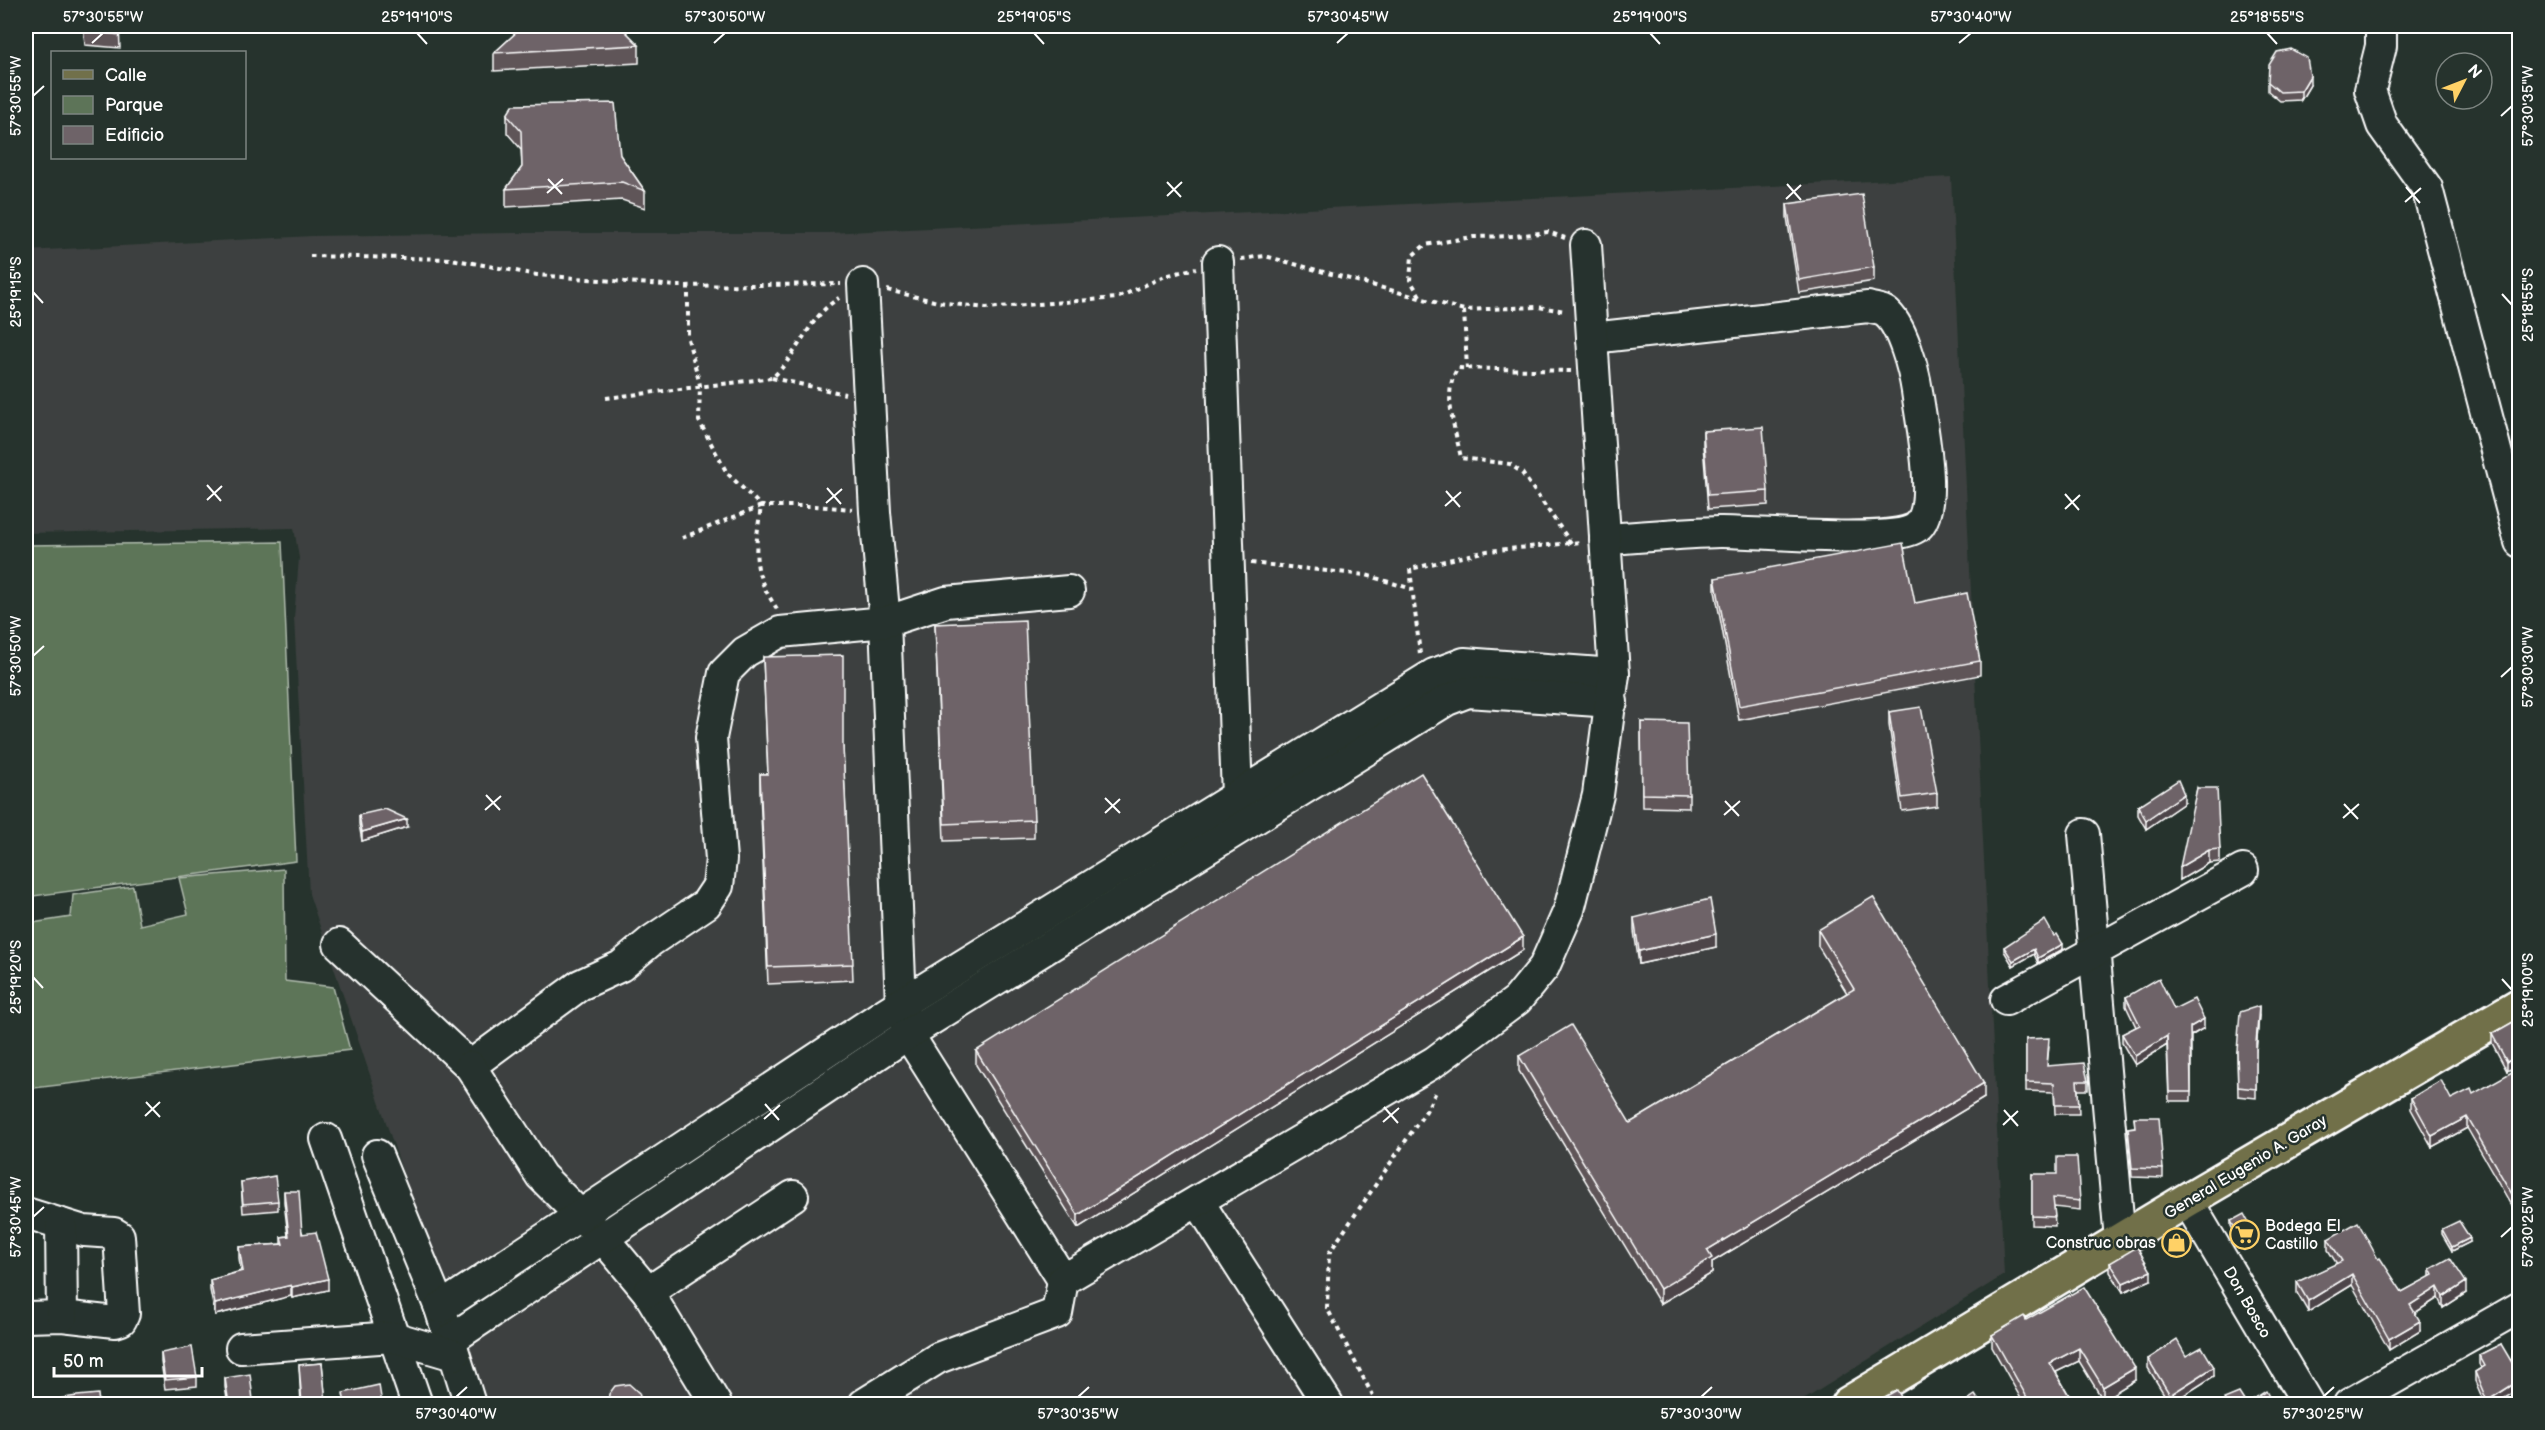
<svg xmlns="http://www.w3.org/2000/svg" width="2545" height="1430" viewBox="0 0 2545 1430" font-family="'Balsamiq Sans',sans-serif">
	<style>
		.built { fill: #3c413f }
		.green { fill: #5d7458; stroke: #aebaac; stroke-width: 1.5 }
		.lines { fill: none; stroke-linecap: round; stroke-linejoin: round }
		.minor-casing { stroke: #fff; stroke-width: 34 }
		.major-casing { stroke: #fff; stroke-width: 38 }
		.path { stroke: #fff; stroke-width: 4; stroke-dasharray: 4.5 4.5; stroke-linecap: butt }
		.minor { stroke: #26332d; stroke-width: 30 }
		.major { stroke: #71704a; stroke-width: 33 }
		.wall { fill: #5f5559; stroke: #fff; stroke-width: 1.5 }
		.shaded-wall { fill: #4d4549; stroke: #fff; stroke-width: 1.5 }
		.building { fill: #6e6368; stroke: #fff; stroke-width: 1.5 }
		.ticks { fill: none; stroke: #fff; stroke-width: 2 }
		.labels { text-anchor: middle; stroke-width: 5; stroke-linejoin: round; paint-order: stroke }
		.street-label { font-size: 16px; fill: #fff; stroke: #26332d }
		.poi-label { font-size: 16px; fill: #fff; stroke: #26332d; text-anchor: start }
		.neatline { fill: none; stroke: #fff; stroke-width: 2 }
		.ticks-label { font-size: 15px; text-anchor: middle; fill: #fff }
	</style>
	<rect width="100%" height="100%" fill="#26332d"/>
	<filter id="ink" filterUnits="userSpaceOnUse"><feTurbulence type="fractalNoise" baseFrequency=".0167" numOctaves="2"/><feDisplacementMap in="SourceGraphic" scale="12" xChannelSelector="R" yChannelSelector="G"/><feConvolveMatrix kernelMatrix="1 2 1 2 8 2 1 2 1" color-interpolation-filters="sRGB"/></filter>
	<g filter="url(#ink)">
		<path class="built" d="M1951,177L2004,1275L1797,1404H481L309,894L294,618L299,558L294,528L26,533V251L312,236L511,233H828Z"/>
		<g class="green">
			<path d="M282,542L296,861L26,897V545Z"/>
			<path d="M284,869L285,981L333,987L350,1050L34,1088L26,1066V924L71,917L73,895L133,886L140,925L188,914L179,878Z"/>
		</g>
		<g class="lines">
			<defs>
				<g id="minor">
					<path d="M2381,26V46L2370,90L2382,125L2427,188L2520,542"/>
					<path d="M1218,262L1237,796"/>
					<path d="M863,284L875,512L885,622L901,1003L908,1034L1063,1280"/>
					<path d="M1592,338L1868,307C1873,309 1881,309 1885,312C1902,324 1914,371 1917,391C1921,422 1938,500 1920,524C1903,547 1752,531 1719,532C1681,533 1643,537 1605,539"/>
					<path d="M2084,834L2120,1240"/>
					<path d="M339,944L470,1066L580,985L621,966L651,941L706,904L718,886L721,859L711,738L724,673L745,652L780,632L885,622L946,602L1069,591"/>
					<path d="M2006,1000L2243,870"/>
					<path d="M470,1066L541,1176L603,1238L648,1292L716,1404"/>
					<path d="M326,1139L417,1404"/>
					<path d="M377,1155L440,1308L470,1404"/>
					<path d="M2187,1200L2308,1404"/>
					<path d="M1198,1201L1328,1404"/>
					<path d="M26,1213L84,1231L114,1233L119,1236L124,1314L121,1320L115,1322L62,1316L26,1317"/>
					<path d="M61,1224L62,1316"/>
					<path d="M648,1292L793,1196"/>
					<path d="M440,1308L887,1012L1434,674L1464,663L1614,674"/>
					<path d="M450,1340L908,1034L1447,700L1468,692L1612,702"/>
					<path d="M241,1348L393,1337L454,1355"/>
					<path d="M864,1404L938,1358L1057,1313L1063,1280L1434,1062L1517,1000L1544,967L1569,910L1598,795L1614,674L1586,245"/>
					<path d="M2349,1404L2520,1307"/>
				</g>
				<path id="major" d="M1848,1404L2187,1200L2520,1005"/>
			</defs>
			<use href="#minor" class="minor-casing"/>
			<use href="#major" class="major-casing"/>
			<g class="path">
				<path d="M310,256L451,259L537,275L677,286L841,284"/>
				<path d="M1241,259L1265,256L1464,310"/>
				<path d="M688,285V339L700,385L699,421L727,473L761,506H815L852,509"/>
				<path d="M887,290L938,302L986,308L1117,298L1165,276L1196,268"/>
				<path d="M1420,296L1410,280L1412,256L1425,245L1473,237L1516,236L1548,232L1565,238"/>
				<path d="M1467,369L1464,310L1537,307L1566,311"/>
				<path d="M772,378L845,394"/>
				<path d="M606,398L772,378C798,355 809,316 839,298"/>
				<path d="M682,538L761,506C755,550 750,571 778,610"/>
				<path d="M1571,543L1522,473L1510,464L1461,458C1456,431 1441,392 1458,368L1571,371"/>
				<path d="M1251,563L1366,575L1412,589"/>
				<path d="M1420,654L1410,569L1487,551L1581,542"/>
				<path d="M1377,1404L1327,1308L1329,1253L1426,1111L1437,1090"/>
			</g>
			<use href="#minor" class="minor"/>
			<use href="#major" class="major"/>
		</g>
		<g class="wall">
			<path d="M83,26H119L120,48L85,45Z"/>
			<path d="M517,26H620L639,45V63L494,71V53L518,31Z"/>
			<path d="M2268,82L2310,85L2301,100L2280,101L2268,91Z"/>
			<path d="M507,115L620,155L645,191V208L622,200L506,207V189L522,167L521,149L507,133Z"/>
			<path d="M1787,204L1874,267V281L1799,293L1787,217Z"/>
			<path d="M1703,431L1768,491V505L1708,509L1703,445Z"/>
			<path d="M1715,578L1915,603L1980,661V675L1739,720L1715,591Z"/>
			<path d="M935,624L1034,820V838L944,841Z"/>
			<path d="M763,657L843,747L853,980L768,984L760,791V774H768Z"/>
			<path d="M1889,712L1937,793V806L1902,811L1889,725Z"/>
			<path d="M1641,722L1689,795V808L1642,807Z"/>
			<path d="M2197,788L2220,849V862L2209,863L2180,880Z"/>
			<path d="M2184,803L2146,829L2138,815V806Z"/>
			<path d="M359,815L407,827L362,841L359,824Z"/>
			<path d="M1634,918L1716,947L1639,964L1634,931Z"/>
			<path d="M1818,930L1984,1098L1712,1262V1273L1660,1304L1519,1071V1056L1630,1123L1847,993L1818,946Z"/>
			<path d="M2054,936L2063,949L2038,963L2034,954L2013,966L2004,951V947Z"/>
			<path d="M1523,950L1078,1228L976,1065V1051Z"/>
			<path d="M2126,997L2174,1009L2204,1028L2191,1036V1101H2169L2167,1045L2135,1065L2122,1043V1034L2136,1027L2126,1006Z"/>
			<path d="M2259,1015L2256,1052V1098L2238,1096L2237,1051Z"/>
			<path d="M2520,1018V1064L2507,1071L2492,1043V1034Z"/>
			<path d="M2026,1039L2049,1046L2047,1066L2088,1081V1090H2078L2079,1114H2055L2054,1092L2026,1091Z"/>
			<path d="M2473,1094L2520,1164V1220L2467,1128L2432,1147L2411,1109V1098L2451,1099Z"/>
			<path d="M2134,1117L2163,1169V1178L2132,1177L2128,1128L2135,1127Z"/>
			<path d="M2032,1174L2080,1201V1210L2054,1207L2055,1226L2032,1225Z"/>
			<path d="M241,1182L278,1201V1210L243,1213Z"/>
			<path d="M284,1191L328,1290L292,1298L291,1296L215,1315L210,1290V1280L241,1271L239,1258V1247L281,1244V1237L288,1236L284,1202Z"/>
			<path d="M2231,1221L2257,1243L2244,1250L2231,1226Z"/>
			<path d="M2442,1229L2470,1242L2452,1251L2442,1234Z"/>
			<path d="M2328,1239L2378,1259L2402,1292L2430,1277V1269L2466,1293L2443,1308L2438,1298L2415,1313L2420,1331L2389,1350L2352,1285L2308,1312L2297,1293V1282L2337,1264L2328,1250Z"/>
			<path d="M2110,1263L2151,1280L2123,1292L2110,1272Z"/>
			<path d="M2026,1320L2135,1380L2103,1400L2079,1361L2056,1372L2074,1404H2024L1992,1347V1335Z"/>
			<path d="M2501,1344L2495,1404H2485L2475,1381V1372L2481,1368L2479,1364V1355Z"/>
			<path d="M161,1353L197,1377V1386L165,1389L161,1362Z"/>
			<path d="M2186,1356L2214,1376L2170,1404L2148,1368V1359Z"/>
			<path d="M322,1363L326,1404H301L299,1365Z"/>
			<path d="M225,1378L253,1404H228L225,1387Z"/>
		</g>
		<g class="shaded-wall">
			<path d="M2310,76V85L2301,100V91Z"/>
			<path d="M2184,794V803L2146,829V820Z"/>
			<path d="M407,819V827L362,841V832Z"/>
			<path d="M2209,850V863L2180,880V867Z"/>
			<path d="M1716,934V947L1639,964V951Z"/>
			<path d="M1523,937V950L1078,1228V1215Z"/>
			<path d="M2063,944V949L2038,963V958Z"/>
			<path d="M2034,949V954L2013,966V961Z"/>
			<path d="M2259,1006V1015L2256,1052V1043Z"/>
			<path d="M2204,1019V1028L2190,1036V1027Z"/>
			<path d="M2167,1036V1045L2135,1065V1056Z"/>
			<path d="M2520,1055V1064L2507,1071V1062Z"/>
			<path d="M1984,1083V1098L1712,1262V1273L1660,1304V1289L1707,1250Z"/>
			<path d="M2467,1117V1128L2432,1147V1136Z"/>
			<path d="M2520,1152V1163L2514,1155Z"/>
			<path d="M2257,1238V1243L2244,1250V1245Z"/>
			<path d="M2470,1238V1242L2452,1251V1247Z"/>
			<path d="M2151,1271V1280L2123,1292V1283Z"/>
			<path d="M2352,1274V1285L2308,1312V1301Z"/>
			<path d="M328,1279V1290L292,1298V1287Z"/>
			<path d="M2466,1282V1293L2443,1308V1297Z"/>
			<path d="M291,1285V1296L215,1315V1304Z"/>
			<path d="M2438,1287V1298L2410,1316V1305Z"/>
			<path d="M2420,1321V1331L2389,1350V1339Z"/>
			<path d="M2079,1348V1361L2050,1375V1363Z"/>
			<path d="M2214,1367V1376L2170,1404V1395Z"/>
			<path d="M2135,1368V1380L2103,1400V1387Z"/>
			<path d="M2520,1380V1389L2495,1404H2487V1401Z"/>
			<path d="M253,1400V1404H235Z"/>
		</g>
		<g class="building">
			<path d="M84,26H119L120,35L85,31Z"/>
			<path d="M519,26H620L639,45L494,53L519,30Z"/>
			<path d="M2291,49L2307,58L2310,76L2301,91L2280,92L2268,82L2269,65L2277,52Z"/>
			<path d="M615,103L620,155L645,191L622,182L506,189L522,167L521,131L507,115L513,105Z"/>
			<path d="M1862,194L1874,267L1799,280L1787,204Z"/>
			<path d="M1763,427L1768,491L1708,495L1703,431Z"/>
			<path d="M1903,543L1915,603L1967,593L1980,661L1739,706L1715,578Z"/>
			<path d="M1025,620L1034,820L944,824L935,624Z"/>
			<path d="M843,655V747L853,964L768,967L760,774H768L763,657Z"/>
			<path d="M1921,707L1937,793L1902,798L1889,712Z"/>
			<path d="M1641,722L1687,723L1689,795L1642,794Z"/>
			<path d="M1421,773L1523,937L1078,1215L976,1051Z"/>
			<path d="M2178,780L2184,794L2146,820L2138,806Z"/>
			<path d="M2197,788H2217L2220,849L2209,850L2180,867Z"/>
			<path d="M385,809L407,819L362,832L359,815Z"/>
			<path d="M1873,897L1984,1083L1707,1250L1712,1258L1660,1289L1519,1056L1571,1025L1630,1123L1854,989L1818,930Z"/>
			<path d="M1710,899L1716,934L1639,951L1634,918Z"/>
			<path d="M2045,920L2054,936L2057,934L2063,944L2038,958L2034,949L2013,961L2004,947Z"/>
			<path d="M2159,978L2174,1009L2194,999L2204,1019L2190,1027L2191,1092H2169L2167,1036L2135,1056L2122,1034L2140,1025L2126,997Z"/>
			<path d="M2259,1006L2256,1043V1089L2238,1087L2237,1051L2240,1012Z"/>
			<path d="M2520,1018V1055L2507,1062L2492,1034Z"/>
			<path d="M2049,1038L2047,1066L2084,1063L2088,1081H2077L2079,1105H2055L2054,1083L2026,1082V1039Z"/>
			<path d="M2519,1068L2520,1070V1152L2514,1155L2520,1164V1208L2467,1117L2432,1136L2411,1098L2441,1080L2451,1099L2471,1089L2473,1094Z"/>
			<path d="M2134,1117H2159L2163,1169L2132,1168L2128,1128L2135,1127Z"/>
			<path d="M2057,1157H2077L2080,1201L2053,1198L2055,1217L2032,1216V1174H2057Z"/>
			<path d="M275,1176L278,1201L243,1204L241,1182Z"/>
			<path d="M284,1191H299L302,1234L316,1232L328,1279L292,1287L291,1285L215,1304L210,1280L243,1271L239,1247L283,1244L281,1237L289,1236Z"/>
			<path d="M2244,1214L2257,1238L2244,1245L2231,1221Z"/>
			<path d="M2459,1221L2470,1238L2452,1247L2442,1229Z"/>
			<path d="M2358,1222L2378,1259L2380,1258L2402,1292L2433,1275L2430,1269L2450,1258L2466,1282L2443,1297L2438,1287L2410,1305L2420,1321L2389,1339L2352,1274L2308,1301L2297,1282L2342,1261L2328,1239Z"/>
			<path d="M2137,1247L2151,1271L2123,1283L2110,1263Z"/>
			<path d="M2084,1287L2135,1368L2103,1387L2079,1348L2050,1363L2074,1404H2023L2029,1401L1992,1335L2024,1316L2026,1320Z"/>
			<path d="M2177,1340L2186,1356L2202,1347L2214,1367L2170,1395L2148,1359Z"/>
			<path d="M2501,1344L2520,1376V1380L2487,1401L2475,1372L2485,1366L2479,1355Z"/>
			<path d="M192,1347L197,1377L165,1380L161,1353Z"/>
			<path d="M322,1363L326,1402L302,1404L299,1365Z"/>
			<path d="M250,1374L253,1400L235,1404H229L225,1378Z"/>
			<path d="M629,1384L639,1393L642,1404H608L609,1394L615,1386Z"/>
			<path d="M379,1385L382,1404H345L343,1393Z"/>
			<path d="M1897,1390L1905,1404H1872Z"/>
			<path d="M2266,1391L2273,1404H2227L2224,1399L2239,1393L2246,1404Z"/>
			<path d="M98,1394L99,1404H38L39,1402L77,1396Z"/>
			<path d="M1975,1395L1981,1404H1962Z"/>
		</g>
	</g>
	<path class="ticks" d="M417,33L427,44M1034,33L1044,44M1650,33L1660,44M2267,33L2277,44M92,43L103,33M714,43L725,33M1337,43L1348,33M1959,43L1971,33M33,96L44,86M2501,116L2512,106M548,179L562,194M1167,182L1181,197M1787,184L1801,200M2406,187L2420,203M547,193L563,179M1167,196L1182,182M1786,199L1801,185M2405,202L2421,188M33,292L43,303M2502,294L2512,305M207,485L221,501M827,488L841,504M1446,491L1460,507M2065,494L2079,510M207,500L222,486M826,503L842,489M1445,506L1461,492M2065,509L2080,495M33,656L44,646M2501,677L2512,667M486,795L500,810M1105,798L1120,813M1725,801L1739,816M2344,804L2358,819M485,810L501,796M1105,813L1120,799M1724,815L1740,801M2343,818L2359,804M33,977L43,988M2502,979L2512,990M146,1102L160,1117M765,1104L779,1120M1384,1107L1398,1123M2004,1110L2018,1126M145,1116L160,1102M764,1119L780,1105M1383,1122L1399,1108M2003,1125L2018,1111M33,1217L44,1207M2501,1237L2512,1227M456,1397L467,1387M1078,1397L1089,1387M1701,1397L1712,1387M2323,1397L2334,1387"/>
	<defs>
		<symbol id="supermarket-ring" viewBox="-11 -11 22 22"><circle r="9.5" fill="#26332d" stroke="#ffd166" stroke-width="1.5"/><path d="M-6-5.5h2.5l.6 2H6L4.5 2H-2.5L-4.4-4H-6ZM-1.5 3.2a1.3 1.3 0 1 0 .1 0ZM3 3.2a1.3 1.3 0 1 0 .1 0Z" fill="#ffd166"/></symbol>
		<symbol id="shop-ring" viewBox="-11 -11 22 22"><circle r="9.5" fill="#26332d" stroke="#ffd166" stroke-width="1.5"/><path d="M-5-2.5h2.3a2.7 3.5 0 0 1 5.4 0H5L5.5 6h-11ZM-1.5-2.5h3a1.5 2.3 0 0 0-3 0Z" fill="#ffd166"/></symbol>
	</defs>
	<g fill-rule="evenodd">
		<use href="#supermarket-ring" x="2228" y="1218" width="33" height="33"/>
		<use href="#shop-ring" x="2160" y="1226" width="33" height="33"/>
	</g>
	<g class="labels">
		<g class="street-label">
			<text transform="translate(2245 1166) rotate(-31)" y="6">General Eugenio A. Garay</text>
			<text transform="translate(2248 1302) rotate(60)" y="6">Don Bosco</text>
		</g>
		<g class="poi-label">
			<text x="2265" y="1231">Bodega El<tspan x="2265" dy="18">Castillo</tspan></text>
			<text x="2156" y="1248" text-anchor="end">Construc obras</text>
		</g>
	</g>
	<rect width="2545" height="1430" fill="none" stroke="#26332d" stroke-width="66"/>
	<rect x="51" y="51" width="195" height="108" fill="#26332d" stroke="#7d8581" stroke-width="1.5"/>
	<rect x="63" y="70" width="30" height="9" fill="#71704a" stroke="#7d8581" stroke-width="1.5"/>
	<text x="105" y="81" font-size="18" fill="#ffffff">Calle</text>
	<rect x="63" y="96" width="30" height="18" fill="#5d7458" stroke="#7d8581" stroke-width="1.5"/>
	<text x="105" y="111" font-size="18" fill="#ffffff">Parque</text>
	<rect x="63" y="126" width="30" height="18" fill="#6e6368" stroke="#7d8581" stroke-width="1.5"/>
	<text x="105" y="141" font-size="18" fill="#ffffff">Edificio</text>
	<g transform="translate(2464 81) rotate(48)"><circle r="28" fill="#26332d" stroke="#7d8581" stroke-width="1.5"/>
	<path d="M0-4.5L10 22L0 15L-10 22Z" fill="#ffd166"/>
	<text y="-9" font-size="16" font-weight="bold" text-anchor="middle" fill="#ffffff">N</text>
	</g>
	<path d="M54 1367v9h148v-9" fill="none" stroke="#ffffff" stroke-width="3"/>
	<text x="63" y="1367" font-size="18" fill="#ffffff" stroke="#26332d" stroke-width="4.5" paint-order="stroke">50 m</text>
	<rect x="33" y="33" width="2479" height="1364" class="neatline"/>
	<g class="ticks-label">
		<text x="103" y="22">57°30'55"W</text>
		<text x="417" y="22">25°19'10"S</text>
		<text x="725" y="22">57°30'50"W</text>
		<text x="1034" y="22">25°19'05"S</text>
		<text x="1348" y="22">57°30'45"W</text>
		<text x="1650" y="22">25°19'00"S</text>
		<text x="1971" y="22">57°30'40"W</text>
		<text x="2267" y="22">25°18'55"S</text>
		<text transform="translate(16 96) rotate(-90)" y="5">57°30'55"W</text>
		<text transform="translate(2528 106) rotate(-90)" y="5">57°30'35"W</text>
		<text transform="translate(16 292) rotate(-90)" y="5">25°19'15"S</text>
		<text transform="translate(2528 305) rotate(-90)" y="5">25°18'55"S</text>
		<text transform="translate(16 656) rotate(-90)" y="5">57°30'50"W</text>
		<text transform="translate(2528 667) rotate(-90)" y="5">57°30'30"W</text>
		<text transform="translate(16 977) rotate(-90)" y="5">25°19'20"S</text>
		<text transform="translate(2528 990) rotate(-90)" y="5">25°19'00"S</text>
		<text transform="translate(16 1217) rotate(-90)" y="5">57°30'45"W</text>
		<text transform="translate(2528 1227) rotate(-90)" y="5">57°30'25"W</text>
		<text x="456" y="1419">57°30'40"W</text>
		<text x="1078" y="1419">57°30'35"W</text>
		<text x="1701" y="1419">57°30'30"W</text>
		<text x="2323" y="1419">57°30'25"W</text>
	</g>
</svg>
